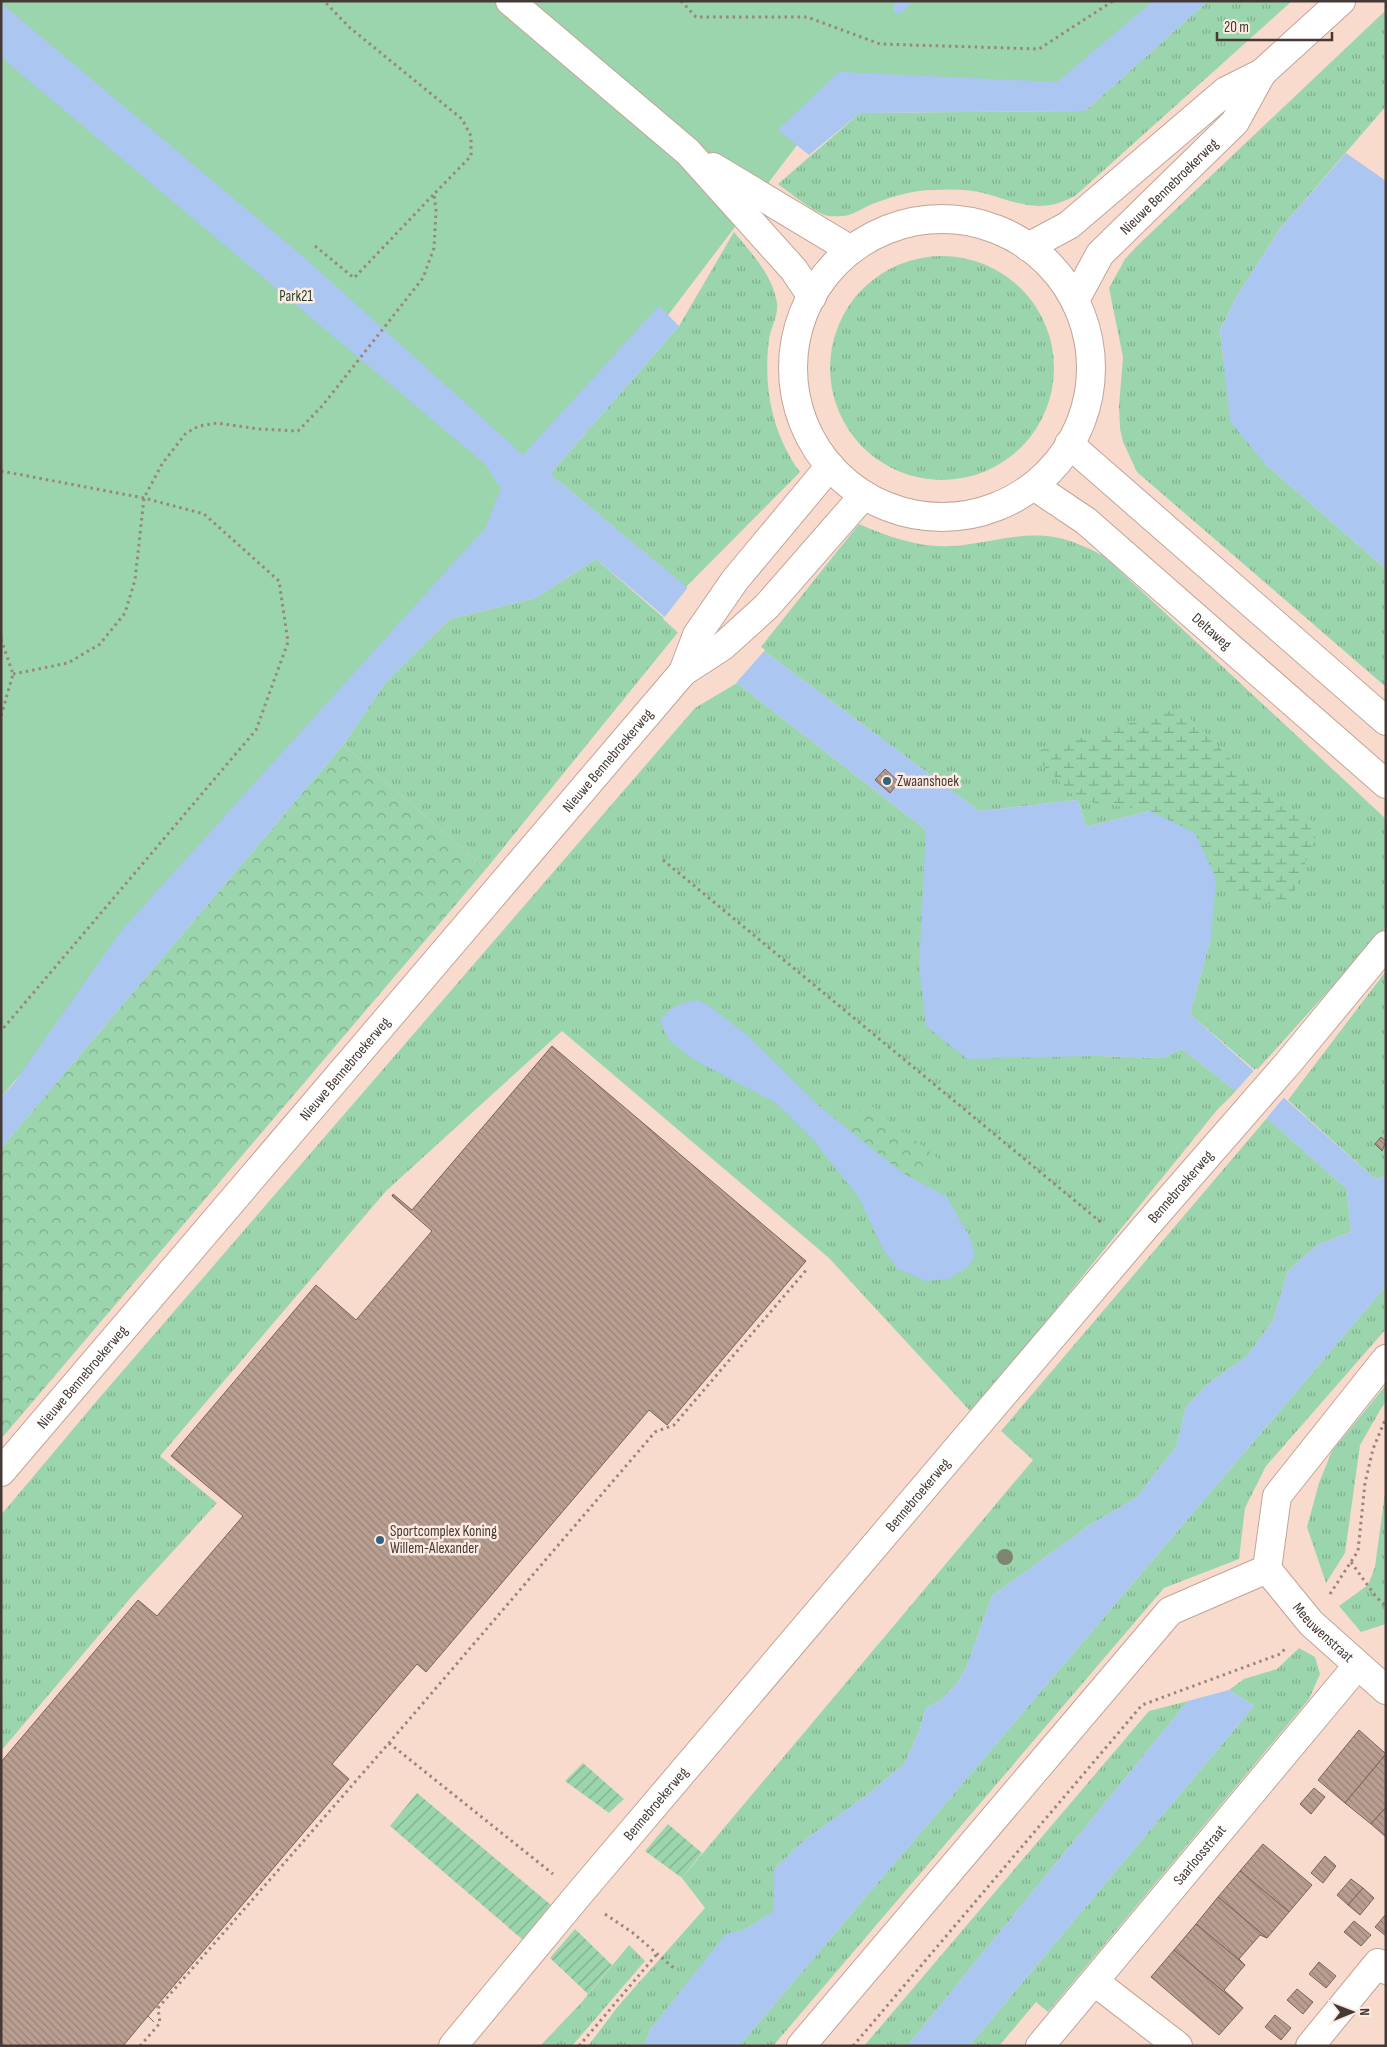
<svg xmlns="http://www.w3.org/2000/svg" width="1387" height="2047" viewBox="0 0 1387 2047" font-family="'Sofia Sans Condensed',sans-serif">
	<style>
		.grass { fill: url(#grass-tufts) }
		.forest { fill: url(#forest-crowns) }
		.wetland { fill: url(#wetland-marsh) }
		.park { fill: #9bd5ad }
		.garden { fill: url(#garden-furrows) }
		.water { fill: #aac6f1 }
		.pier { fill: #f8dbcd }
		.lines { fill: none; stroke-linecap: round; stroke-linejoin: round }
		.stream { stroke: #aac6f1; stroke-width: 11 }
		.building { fill: url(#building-back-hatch); stroke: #7b6357 }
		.minor-casing { stroke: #c0a597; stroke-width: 30 }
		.tertiary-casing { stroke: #c0a597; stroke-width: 30 }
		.secondary-casing { stroke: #c0a597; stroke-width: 30 }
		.path { stroke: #99867d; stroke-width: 3; stroke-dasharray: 2.5 4; stroke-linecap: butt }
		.minor { stroke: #fff; stroke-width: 28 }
		.tertiary { stroke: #fff; stroke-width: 28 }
		.secondary { stroke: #fff; stroke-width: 28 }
		.tree { fill: #7e8572 }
		.poi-dot { fill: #316380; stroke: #fdebe3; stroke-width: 2 }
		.labels { text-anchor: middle; stroke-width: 5; stroke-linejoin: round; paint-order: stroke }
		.street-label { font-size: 15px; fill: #443934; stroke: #fdebe3 }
		.park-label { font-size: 15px; fill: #1b3f28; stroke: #fdebe3 }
		.poi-label { font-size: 15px; fill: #443934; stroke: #fdebe3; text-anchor: start }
	</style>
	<defs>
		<pattern id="grass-tufts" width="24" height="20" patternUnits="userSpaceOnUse" patternTransform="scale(1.25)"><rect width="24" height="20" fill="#9bd5ad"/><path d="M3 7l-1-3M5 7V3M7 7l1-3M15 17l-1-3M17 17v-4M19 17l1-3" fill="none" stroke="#80ae8e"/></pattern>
		<pattern id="forest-crowns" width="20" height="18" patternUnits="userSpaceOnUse" patternTransform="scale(1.25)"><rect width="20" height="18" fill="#9bd5ad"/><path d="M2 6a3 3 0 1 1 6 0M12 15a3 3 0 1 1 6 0" fill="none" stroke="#80ae8e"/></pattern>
		<pattern id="wetland-marsh" width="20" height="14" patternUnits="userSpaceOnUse" patternTransform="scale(1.25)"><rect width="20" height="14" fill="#9bd5ad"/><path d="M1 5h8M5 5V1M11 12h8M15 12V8" fill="none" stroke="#80ae8e"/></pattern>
		<pattern id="garden-furrows" width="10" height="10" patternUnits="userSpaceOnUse" patternTransform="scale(1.25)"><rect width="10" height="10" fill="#9bd5ad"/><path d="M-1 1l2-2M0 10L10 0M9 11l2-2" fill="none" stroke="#80ae8e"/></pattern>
		<pattern id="building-back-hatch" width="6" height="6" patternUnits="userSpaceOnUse" patternTransform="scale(1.25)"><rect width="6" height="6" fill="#b99e91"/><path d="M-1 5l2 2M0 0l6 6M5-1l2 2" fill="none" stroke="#988277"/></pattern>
	</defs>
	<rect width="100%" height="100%" fill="#f8dbcd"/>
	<g class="grass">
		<path d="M1208,1H1292L1075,196C1041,214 1021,204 987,194C970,189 952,189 934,190C914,190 894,196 875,203C855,211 853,218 829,216C817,215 789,192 778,184L860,113L1085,111Z"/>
		<path d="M1386,10V106L1279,230L1237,296L1220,330L1223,359L1265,464L1386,569V687L1137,472L1123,442L1120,428L1119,406L1123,357L1109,288L1125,259L1137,246Z"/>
		<path d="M734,232C752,254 772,274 777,303C779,314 770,329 769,340C763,386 772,434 800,472L686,587L550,474L679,326Z"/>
		<circle cx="942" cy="368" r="112"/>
		<path d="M859,524C889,537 919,548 952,546C986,544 1020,531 1054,537C1072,540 1088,548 1104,556L1386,819V927L1256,1071L1190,1014L1211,937L1150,811L1086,827L1078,800L979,811L760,648Z"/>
		<path d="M596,559L679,631L486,869L343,745L386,682L450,619L536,598Z"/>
		<path d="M737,683L926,830L1097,1056L1163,1058L1182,1049L1236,1091L1217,1110L972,1413L829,1258L562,1031L386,1191L160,1456L217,1503L133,1595L1,1751V1515L95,1403L695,708Z"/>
		<path d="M1386,971V1176L1375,1179L1288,1100Z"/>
		<path d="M1267,1118L1347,1189L1351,1232L1317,1245L1288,1271L1273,1321L1246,1357L1209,1383L1186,1407L1176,1447L1136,1498L1088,1526L992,1596L967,1666L956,1685L940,1701L926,1708L919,1732L904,1764L867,1795L806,1839L774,1869L775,1911L746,1929L726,1935L650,2030L644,2046H588L619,2005L705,1908L682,1878L1033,1460L1001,1431Z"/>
		<path d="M1386,1286V1329L1266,1466L1245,1508L1239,1559L1164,1588L773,2046H739Z"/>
		<path d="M1386,1385V1400L1360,1445L1345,1553L1326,1583L1307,1527L1319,1483L1332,1451Z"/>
		<path d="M1386,1485V1624L1361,1632L1339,1606L1368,1585L1375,1567Z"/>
		<path d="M1299,1648L1315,1657L1320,1674L1309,1699L1048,2012L1036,2002L999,2046H969L1254,1706L1229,1690L1244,1679L1277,1669Z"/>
		<path d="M1188,1701L907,2046H864L1149,1711Z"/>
		<path d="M629,1945L645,1961L572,2046H540L581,2003Z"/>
	</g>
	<g class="forest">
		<path d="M343,745L486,869L1,1439V1148Z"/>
		<path d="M867,1102L940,1160L916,1182L842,1128Z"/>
	</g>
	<path class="wetland" d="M1180,708L1263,792L1320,825L1287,910L1248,897L1216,879L1195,833L1150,811L1078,800L1031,753Z"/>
	<path class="park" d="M1,1H1181L1073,96H859L810,128L656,331L1,1097Z"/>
	<g class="garden">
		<path d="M583,1763L624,1799L609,1813L565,1781Z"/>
		<path d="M417,1793L551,1905L523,1940L390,1826Z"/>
		<path d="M668,1824L702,1853L682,1878L645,1851Z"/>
		<path d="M575,1929L612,1965L588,1994L550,1958Z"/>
	</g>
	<g class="water">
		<path d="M1153,1H1208L1085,111L860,113L809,155L778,130L839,72L1057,82Z"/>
		<path d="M1,3L307,260L523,455L659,306L679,326L550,474L760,648L979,811L1078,800L1086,827L1150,811L1195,833L1216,879L1211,937L1190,1014L1375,1179L1386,1176V1286L739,2046H644L650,2030L726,1934L746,1929L774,1911V1869L806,1839L867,1795L904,1764L919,1732L926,1708L940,1701L956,1685L967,1666L992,1596L1088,1526L1136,1498L1176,1447L1186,1407L1209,1383L1246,1357L1273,1321L1288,1271L1317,1245L1351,1232L1347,1189L1236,1091L1182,1049L1163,1058L1097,1056L967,1059L926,1026L919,966L926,830L737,683L665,617L596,559L536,598L450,619L386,682L343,745L1,1148V1097L14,1083L121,931L486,527L501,488L485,464L1,57Z"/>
		<path d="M1346,153L1386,181V569L1265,464L1230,421L1220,330L1237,296L1279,230Z"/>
		<path d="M697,1000L708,1005L747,1035L818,1105L904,1174L946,1196L970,1237L975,1256L968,1267L949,1279L926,1281L898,1269L884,1251L858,1196L811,1137L776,1103L691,1058L669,1040L660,1021C670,1006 681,1003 697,1000Z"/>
		<path d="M1229,1690L1254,1706L969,2046H907L1188,1701Z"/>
	</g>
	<g class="pier">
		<path d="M689,586L765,650L735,684L663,619Z"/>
		<path d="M1256,1068L1286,1095L1265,1120L1234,1093Z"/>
	</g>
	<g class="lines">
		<path class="stream" d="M899,8L905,1"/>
	</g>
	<g class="building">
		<path d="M885,769L899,782L890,793L875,780Z"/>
		<path d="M552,1046L806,1261L667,1425L649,1410L426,1672L417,1664L332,1764L349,1779L148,2016L154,2022L148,2016L123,2046H1V1762L138,1600L157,1616L243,1516L171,1456L316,1285L356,1320L432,1231L392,1196L393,1194L412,1210Z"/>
		<path d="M1381,1137L1386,1141L1382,1151L1375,1144Z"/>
		<path d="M1359,1730L1386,1754L1345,1803L1318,1780Z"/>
		<path d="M1386,1754V1807L1371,1824L1345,1803Z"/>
		<path d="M1314,1788L1325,1797L1311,1814L1300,1804Z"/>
		<path d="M1386,1807V1837L1371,1824Z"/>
		<path d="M1263,1844L1312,1885L1289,1912L1240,1871Z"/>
		<path d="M1325,1856L1336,1866L1323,1883L1311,1873Z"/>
		<path d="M1240,1871L1289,1912L1267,1938L1218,1897Z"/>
		<path d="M1351,1879L1363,1888L1348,1905L1337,1895Z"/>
		<path d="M1363,1888L1374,1898L1360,1915L1348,1905Z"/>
		<path d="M1218,1897L1267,1938L1260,1935L1239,1959L1245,1965L1196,1924Z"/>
		<path d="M1386,1914V1936L1375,1927Z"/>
		<path d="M1354,1921L1371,1935L1361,1946L1344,1932Z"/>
		<path d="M1196,1924L1245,1965L1224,1990L1243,2008L1174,1950Z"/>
		<path d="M1174,1950L1243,2008L1219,2035L1151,1977Z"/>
		<path d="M1319,1962L1336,1976L1326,1988L1309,1974Z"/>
		<path d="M1297,1989L1313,2002L1303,2014L1287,2000Z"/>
		<path d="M1275,2015L1291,2028L1281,2040L1265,2027Z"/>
	</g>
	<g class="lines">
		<defs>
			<g id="minor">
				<path d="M510,1L688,152L794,270L812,297"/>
				<path d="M713,167L851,250"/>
				<path d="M1267,1569L1277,1496L1386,1359"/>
				<path id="s1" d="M1267,1569L1311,1623L1386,1690"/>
				<path d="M1095,1982L1178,2046"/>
				<path id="s2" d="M453,2046L579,1894L1147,1225L1289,1062L1386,945"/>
				<path d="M801,2046L1170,1611L1267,1569"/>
				<path id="s3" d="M1040,2046L1358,1665"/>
				<path d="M1310,2046L1378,1963L1386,1970"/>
			</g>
			<g id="tertiary">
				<path d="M1069,444L1386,721"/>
				<path id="s4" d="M1034,486L1086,521L1386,784"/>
			</g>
			<g id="secondary">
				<circle cx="942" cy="368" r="149"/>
				<path d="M1028,247L1069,225L1226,91L1262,73L1341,1"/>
				<path id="s5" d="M1075,300L1100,254L1235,122L1262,73"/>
				<path d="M683,672L697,635L735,580L830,466"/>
				<path id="s6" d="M1,1472L683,672L723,646L767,606L864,495"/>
			</g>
		</defs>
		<use href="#minor" class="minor-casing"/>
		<use href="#tertiary" class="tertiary-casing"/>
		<use href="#secondary" class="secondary-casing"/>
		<g class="path">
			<path d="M681,1L696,17H807L880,44L1039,49L1113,1"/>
			<path d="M315,246L354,278L434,194"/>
			<path d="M1,471L144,498L204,514L279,581L288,642L256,730L1,1031"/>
			<path d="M1,639L13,674L1,716"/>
			<path d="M13,674L68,663L100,644L125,613L135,580L144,498L162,464L186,433L199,426L217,423L259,429L298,431L323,405L423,278L434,248L436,211L434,194L471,156V136L462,119L349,27L324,1"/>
			<path d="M663,860L1103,1224"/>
			<path d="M1351,1562L1376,1597L1386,1606"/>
			<path d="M1330,1594L1358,1551L1365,1483L1373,1449L1386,1418"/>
			<path d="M389,1743L553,1874"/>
			<path d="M605,1914L633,1933L676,1970"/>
			<path d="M140,2046L160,2023L158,2008L389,1743L655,1432L674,1425L808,1268"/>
			<path d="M579,2046L657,1954"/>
			<path d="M853,2046L1142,1705L1280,1654L1287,1647"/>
		</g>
		<use href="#minor" class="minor"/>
		<use href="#tertiary" class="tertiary"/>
		<use href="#secondary" class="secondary"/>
	</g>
	<circle class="tree" cx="1005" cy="1557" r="8"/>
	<g class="poi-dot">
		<circle cx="887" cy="781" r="5"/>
		<circle cx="380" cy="1540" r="5"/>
	</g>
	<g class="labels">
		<g class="street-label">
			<text dy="5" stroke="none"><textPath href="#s5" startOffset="149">Nieuwe Bennebroekerweg</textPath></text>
			<text dy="5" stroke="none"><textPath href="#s4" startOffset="230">Deltaweg</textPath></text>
			<text dy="5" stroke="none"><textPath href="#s6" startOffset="935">Nieuwe Bennebroekerweg</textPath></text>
			<text dy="5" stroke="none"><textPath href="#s6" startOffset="530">Nieuwe Bennebroekerweg</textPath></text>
			<text dy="5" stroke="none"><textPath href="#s2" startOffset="1126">Bennebroekerweg</textPath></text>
			<text dy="5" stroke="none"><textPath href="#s6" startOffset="125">Nieuwe Bennebroekerweg</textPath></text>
			<text dy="5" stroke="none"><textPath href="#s2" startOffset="721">Bennebroekerweg</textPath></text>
			<text dy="5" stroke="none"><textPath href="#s1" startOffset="85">Meeuwenstraat</textPath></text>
			<text dy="5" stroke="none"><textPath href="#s2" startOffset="316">Bennebroekerweg</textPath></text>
			<text dy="5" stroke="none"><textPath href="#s3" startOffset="249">Saarloosstraat</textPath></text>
		</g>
		<g class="park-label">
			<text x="296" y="301">Park21</text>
		</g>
		<g class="poi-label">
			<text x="897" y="786">Zwaanshoek</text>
			<text x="390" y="1536">Sportcomplex Koning<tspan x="390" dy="17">Willem-Alexander</tspan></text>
		</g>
	</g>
	<rect width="1387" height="2047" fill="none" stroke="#443934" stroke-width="5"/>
	<g transform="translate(1352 2012) rotate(89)" stroke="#fdebe3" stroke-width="4" paint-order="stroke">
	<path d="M0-4L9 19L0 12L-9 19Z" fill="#443934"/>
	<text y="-8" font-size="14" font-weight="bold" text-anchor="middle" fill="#443934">N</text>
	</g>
	<path d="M1217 32v8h115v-8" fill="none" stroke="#443934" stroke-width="2.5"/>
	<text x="1224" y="32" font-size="15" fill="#443934" stroke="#fdebe3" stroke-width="4" paint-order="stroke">20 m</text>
</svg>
